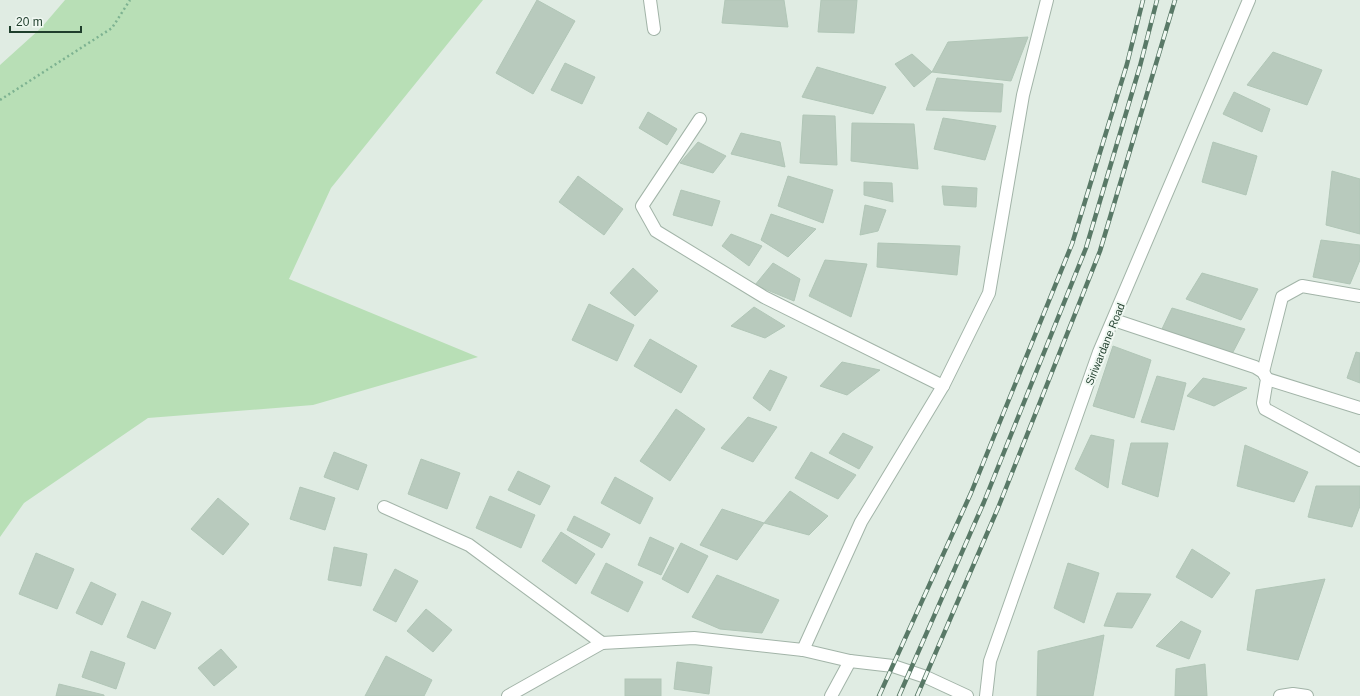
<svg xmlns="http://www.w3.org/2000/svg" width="1360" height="696" viewBox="0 0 1360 696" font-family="Helvetica,sans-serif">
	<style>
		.green { fill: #b8dfb6 }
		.building { fill: #b8cabd; stroke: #b1c6b7 }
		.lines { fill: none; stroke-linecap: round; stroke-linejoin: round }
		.service-casing { stroke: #a2b4a8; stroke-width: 14 }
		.minor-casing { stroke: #a2b4a8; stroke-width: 14 }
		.tertiary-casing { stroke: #a2b4a8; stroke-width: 14 }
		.path { stroke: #7db291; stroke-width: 2.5; stroke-dasharray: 2 3; stroke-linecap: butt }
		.service { stroke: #fff; stroke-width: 12 }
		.minor { stroke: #fff; stroke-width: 12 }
		.tertiary { stroke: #fff; stroke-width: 12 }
		.rail-casing { stroke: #597967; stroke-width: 4.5 }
		.rail { stroke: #f0f8f2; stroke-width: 3; stroke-dasharray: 9; stroke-linecap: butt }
		.labels { text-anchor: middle; stroke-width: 4; stroke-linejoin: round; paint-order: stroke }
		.street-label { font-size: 11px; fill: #1f3e2c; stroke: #f0f8f2 }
	</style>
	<rect width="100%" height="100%" fill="#e0ece3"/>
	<path class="green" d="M65,0H483L331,188L289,279L478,357L313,405L148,418L24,503L0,537V65L41,28Z"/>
	<g class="building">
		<path d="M537,0L575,21L533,94L496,73Z"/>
		<path d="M725,0H784L788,27L722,23Z"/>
		<path d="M821,0H857L854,33L818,32Z"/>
		<path d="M1028,37L1011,81L932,72L948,42Z"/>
		<path d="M1273,52L1322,70L1307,105L1247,85Z"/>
		<path d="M912,54L932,72L914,87L895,64Z"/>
		<path d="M565,63L595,77L582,104L551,90Z"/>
		<path d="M817,67L886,87L873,114L802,97Z"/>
		<path d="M937,78L1003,84L1001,112L926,110Z"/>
		<path d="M1234,92L1270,109L1262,132L1223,114Z"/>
		<path d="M648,112L677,129L667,145L639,128Z"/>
		<path d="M803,115L835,116L837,165L800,163Z"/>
		<path d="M943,118L996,126L985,160L934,149Z"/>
		<path d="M852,123L914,124L918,169L851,161Z"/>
		<path d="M741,133L780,142L785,167L731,154Z"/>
		<path d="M698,142L726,156L713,173L680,163Z"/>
		<path d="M1213,142L1257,156L1246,195L1202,182Z"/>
		<path d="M1332,171L1360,179V234L1326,225Z"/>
		<path d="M578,176L623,209L604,235L559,202Z"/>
		<path d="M788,176L833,190L823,223L778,206Z"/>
		<path d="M864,182L892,183L893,202L864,195Z"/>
		<path d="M942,186L977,188L976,207L944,205Z"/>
		<path d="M681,190L720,201L712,226L673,215Z"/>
		<path d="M865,205L886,210L878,231L860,235Z"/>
		<path d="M771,214L816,229L788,257L761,240Z"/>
		<path d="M731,234L762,246L749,266L722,246Z"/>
		<path d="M1321,240L1360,245V260L1350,284L1313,277Z"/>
		<path d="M878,243L960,246L957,275L877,267Z"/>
		<path d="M825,260L867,264L851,317L809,296Z"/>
		<path d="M773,263L800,279L794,301L755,285Z"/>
		<path d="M633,268L658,291L635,316L610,293Z"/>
		<path d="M1202,273L1258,289L1241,320L1186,299Z"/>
		<path d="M589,304L634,325L617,361L572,340Z"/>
		<path d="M754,307L785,326L765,338L731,326Z"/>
		<path d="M1172,308L1245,329L1232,354L1162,329Z"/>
		<path d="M650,339L697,366L681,393L634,366Z"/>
		<path d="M1113,346L1151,360L1134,418L1093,406Z"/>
		<path d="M1356,352L1360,353V383L1347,378Z"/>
		<path d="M842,362L880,370L847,395L820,386Z"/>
		<path d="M770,370L787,377L770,411L753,398Z"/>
		<path d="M1157,376L1186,383L1174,430L1141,422Z"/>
		<path d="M1203,378L1247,388L1214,406L1187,396Z"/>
		<path d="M676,409L705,429L670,481L640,461Z"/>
		<path d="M748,417L777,427L753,462L721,448Z"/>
		<path d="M843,433L873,447L859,469L829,453Z"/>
		<path d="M1091,435L1114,440L1108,488L1075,469Z"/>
		<path d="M1131,443H1168L1158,497L1122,484Z"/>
		<path d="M1245,445L1308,472L1294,502L1237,486Z"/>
		<path d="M334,452L367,465L358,490L324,477Z"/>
		<path d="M811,452L856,475L838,499L795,478Z"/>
		<path d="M421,459L460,473L447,509L408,494Z"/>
		<path d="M518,471L550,486L540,505L508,490Z"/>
		<path d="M615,477L653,498L640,524L601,503Z"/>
		<path d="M1316,486H1360V506L1352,527L1308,517Z"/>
		<path d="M300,487L335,498L325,530L290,519Z"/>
		<path d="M790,491L828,516L809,535L764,523Z"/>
		<path d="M490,496L535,515L521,548L476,528Z"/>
		<path d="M218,498L249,524L223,555L191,529Z"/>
		<path d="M722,509L764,523L737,560L700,545Z"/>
		<path d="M574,516L610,534L602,548L567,530Z"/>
		<path d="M561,532L595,554L576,584L542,561Z"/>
		<path d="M650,537L674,548L661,575L638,565Z"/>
		<path d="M681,543L708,556L688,593L662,579Z"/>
		<path d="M334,547L367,554L361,586L328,580Z"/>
		<path d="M1192,549L1230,573L1212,598L1176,577Z"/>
		<path d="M36,553L74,569L57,609L19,594Z"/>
		<path d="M606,563L643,582L628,612L591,593Z"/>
		<path d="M1068,563L1099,573L1084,623L1054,608Z"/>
		<path d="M395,569L418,581L396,622L373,610Z"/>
		<path d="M717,575L779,600L762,633L720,629L692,617Z"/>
		<path d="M1325,579L1298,660L1247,650L1256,590Z"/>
		<path d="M91,582L116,594L102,625L76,613Z"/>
		<path d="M1117,593L1151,594L1132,628L1104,626Z"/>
		<path d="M142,601L171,613L155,649L127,637Z"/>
		<path d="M426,609L452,630L433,652L407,631Z"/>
		<path d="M1181,621L1201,631L1189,659L1156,646Z"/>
		<path d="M1104,635L1093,696H1037L1038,651Z"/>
		<path d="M221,649L237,667L214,686L198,668Z"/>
		<path d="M91,651L125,663L116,689L82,677Z"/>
		<path d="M386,656L432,680L424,696H365Z"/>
		<path d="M677,662L712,667L709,694L674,689Z"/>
		<path d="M1205,664L1207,696H1175L1176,669Z"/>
		<rect x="625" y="679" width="36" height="17"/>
		<path d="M59,684L104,695V696H56Z"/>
	</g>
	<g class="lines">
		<defs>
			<path id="service" d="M1267,379L1360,408"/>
			<g id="minor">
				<path d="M650,0L654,29"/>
				<path d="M700,119L642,206L656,231L764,297L943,386"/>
				<path d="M1114,320L1255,367L1263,372L1267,379L1263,403L1265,409L1360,460"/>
				<path d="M1263,372L1282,297L1302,286L1360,296"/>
				<path d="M384,507L469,545L602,643L694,638L803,650L850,661L893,666L926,677L967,696"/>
				<path d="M803,650L861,522L943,386L989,293L1023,95L1047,0"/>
				<path d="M508,696L602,643"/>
				<path d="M831,696L850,661"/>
			</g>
			<g id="tertiary">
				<path d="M986,696L990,661L1099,352L1249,0"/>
				<path d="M1280,696L1293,694L1307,696"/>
			</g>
		</defs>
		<use href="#service" class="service-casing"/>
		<use href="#minor" class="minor-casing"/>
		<use href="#tertiary" class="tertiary-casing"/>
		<path class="path" d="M0,100L112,28L130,0"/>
		<use href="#service" class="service"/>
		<use href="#minor" class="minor"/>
		<use href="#tertiary" class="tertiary"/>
		<defs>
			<g id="rail">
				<path d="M879,696L971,493L1072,244L1127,64L1143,0"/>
				<path d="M899,696L984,502L1086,248L1140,66L1157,0"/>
				<path d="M917,696L998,508L1100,251L1175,0"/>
			</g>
		</defs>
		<use href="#rail" class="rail-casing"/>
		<use href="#rail" class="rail"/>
	</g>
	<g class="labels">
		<g class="street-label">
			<text transform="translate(1105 344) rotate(-68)" y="4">Siriwardane Road</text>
		</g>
	</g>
	<path d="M10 26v6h71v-6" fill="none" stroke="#1f3e2c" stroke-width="2"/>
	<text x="16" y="26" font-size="12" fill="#1f3e2c" stroke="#f0f8f2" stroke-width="3" paint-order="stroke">20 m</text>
</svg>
